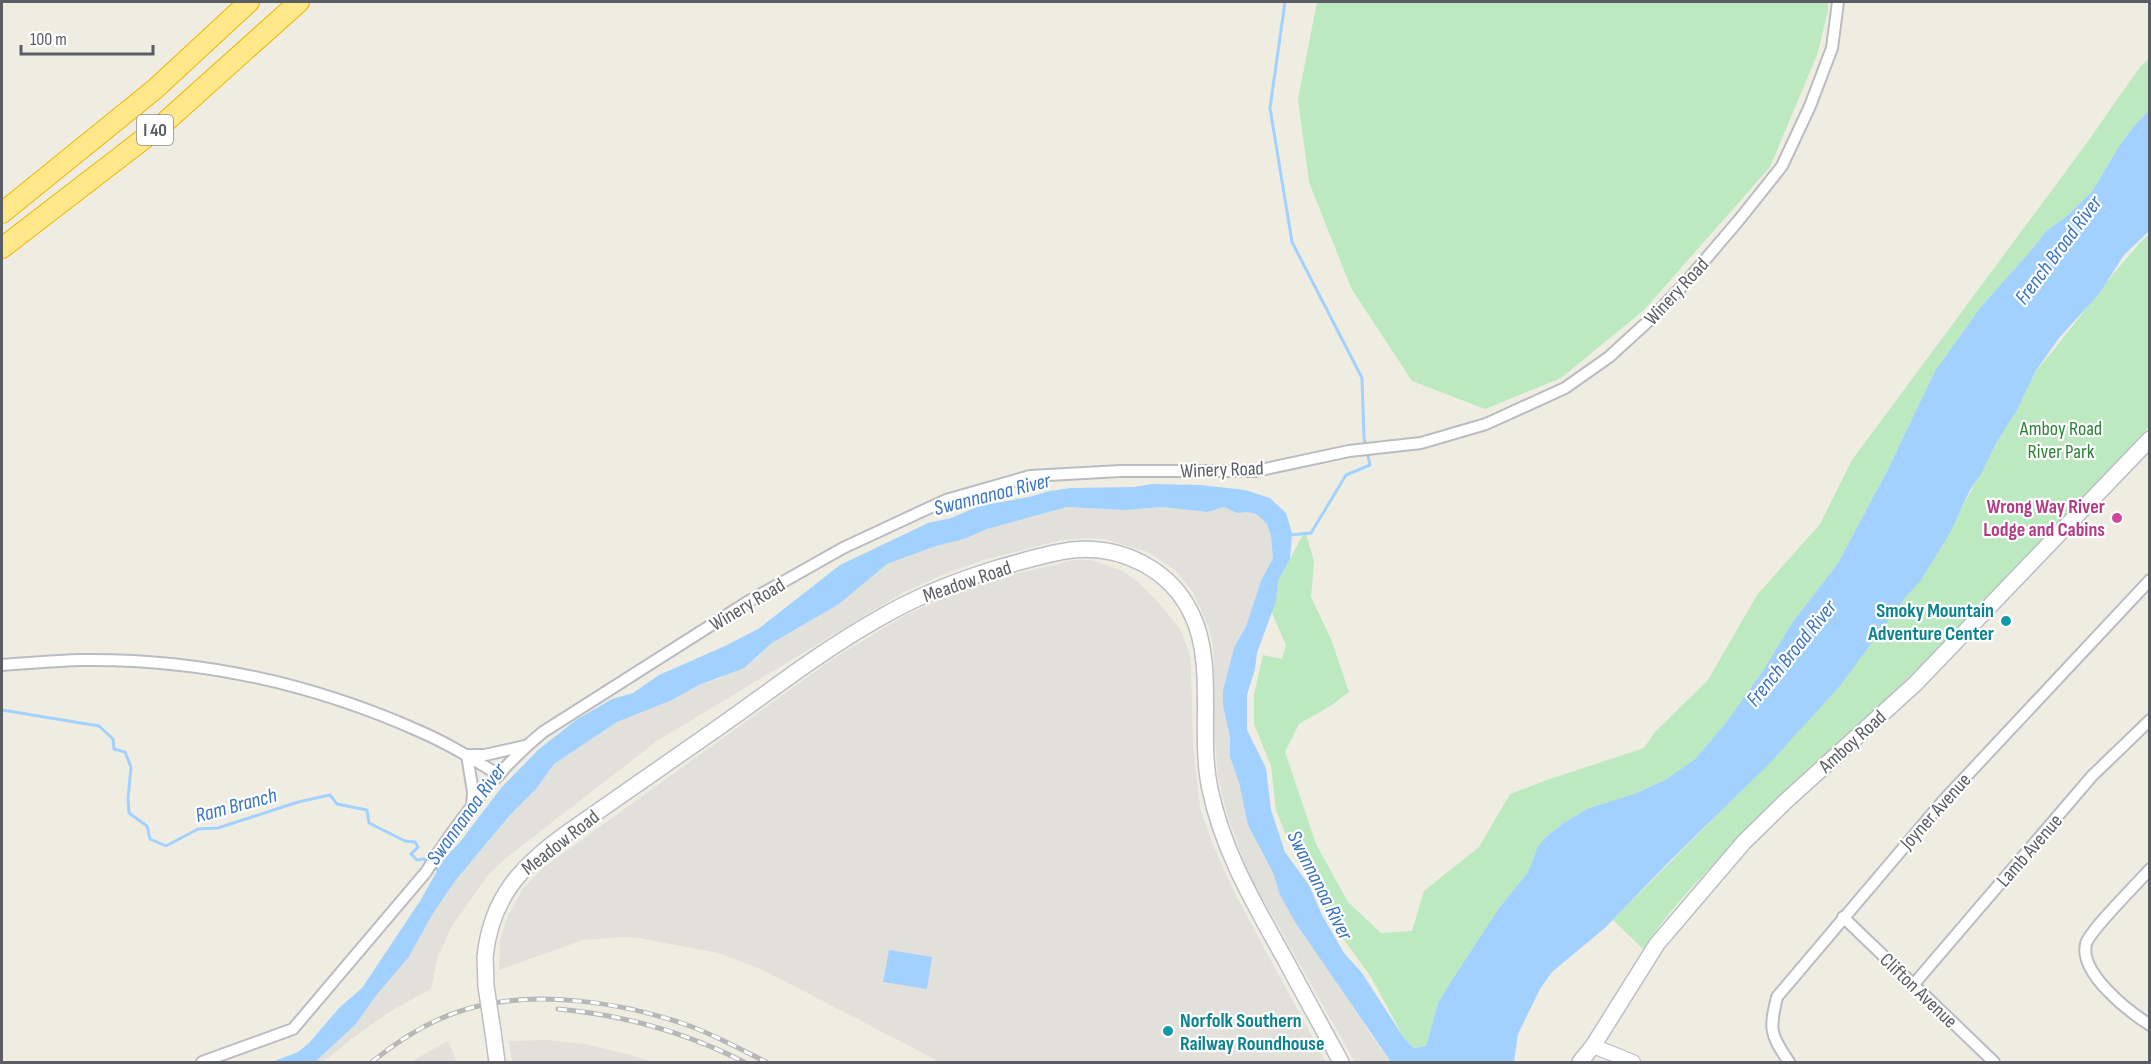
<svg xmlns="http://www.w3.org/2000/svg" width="2151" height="1064" viewBox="0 0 2151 1064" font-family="'Sofia Sans Condensed',sans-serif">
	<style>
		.industrial { fill: #e2e0da }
		.green { fill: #bce9bf }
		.water { fill: #a2d1ff }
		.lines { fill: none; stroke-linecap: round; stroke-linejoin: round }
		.stream { stroke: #a2d1ff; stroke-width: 3 }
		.minor-casing { stroke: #babcc2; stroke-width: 14 }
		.tertiary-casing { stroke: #babcc2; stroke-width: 16 }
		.secondary-casing { stroke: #bbbec5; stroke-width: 18 }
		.motorway-casing { stroke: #f1b400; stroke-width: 22 }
		.minor { stroke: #fff; stroke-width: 10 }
		.tertiary { stroke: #fff; stroke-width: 14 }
		.secondary { stroke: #fff; stroke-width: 15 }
		.motorway { stroke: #ffe889; stroke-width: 20 }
		.rail-casing { stroke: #b6b7b7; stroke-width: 5 }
		.rail { stroke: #fff; stroke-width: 3; stroke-dasharray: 9; stroke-linecap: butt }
		.secondary-bridge-casing { stroke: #bbbec5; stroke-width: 18; stroke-linecap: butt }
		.secondary-bridge { stroke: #fff; stroke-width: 15 }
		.hotel-dot { fill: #d1479c; stroke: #fff; stroke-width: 2 }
		.culture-dot { fill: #0f9aa8; stroke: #fff; stroke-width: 2 }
		.labels { text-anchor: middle; stroke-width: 4.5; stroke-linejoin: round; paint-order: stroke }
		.shield { fill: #fff; stroke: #8c8e92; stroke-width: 1.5 }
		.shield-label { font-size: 18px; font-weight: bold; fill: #5a5e64 }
		.street-label { font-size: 20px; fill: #5a5e64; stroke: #fff }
		.park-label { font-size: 20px; fill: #2c8236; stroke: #fff }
		.hotel-label { font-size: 20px; font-weight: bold; fill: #b23c85; stroke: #fff; text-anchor: end }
		.culture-label { font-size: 20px; font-weight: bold; fill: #0d838f; stroke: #fff; text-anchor: end }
		.water-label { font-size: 21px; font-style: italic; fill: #3873c4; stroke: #fff }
	</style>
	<rect width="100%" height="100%" fill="#efede2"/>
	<g class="industrial">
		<path d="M1067,507L1125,510L1163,507L1207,512L1224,507L1237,513L1248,512L1256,514L1267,524L1272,535L1273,558L1261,581L1246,626L1234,648L1223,705L1230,737V757L1261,852L1274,875L1279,893L1373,1038L1391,1062H1355L1248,873L1226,811L1218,776L1213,716L1214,651L1209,628L1193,592L1175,570L1148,552L1104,539L1085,538L1058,541L983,560L942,575L904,592L657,741L506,858L487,876L452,926L437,959L431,989L394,1009L358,1034L323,1062H315L355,1025L455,881L510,815L536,789L554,764L617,722L672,700L699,685L718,679L756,659L772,643L839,604L887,564L936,546L964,539L987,529Z"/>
		<path d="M1074,560H1091L1107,565L1124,572L1137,581L1159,603L1180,629L1189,651L1191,666L1193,743L1200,808L1214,847L1234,892L1326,1062H940L765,971L718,953L639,938L622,937L583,940L499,970L500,939L508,916L524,887L544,867L834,658L904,616L939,600L975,586L1015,574Z"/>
		<path d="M548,1040L585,1044L630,1055L654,1062H512L509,1041Z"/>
		<path d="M448,1041L457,1062H411L426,1053Z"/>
	</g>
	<g class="green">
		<path d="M1317,2H1828V11L1817,55L1770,167L1644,310L1561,378L1485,409L1412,381L1351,288L1309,182L1298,99Z"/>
		<path d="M2149,58V110L2134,126L2119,146L2093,190L2068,215L2045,232L2034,247L1980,308L1935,371L1887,471L1838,563L1792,623L1762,672L1725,724L1695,759L1665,780L1634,794L1589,808L1565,822L1548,835L1538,846L1528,872L1499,908L1448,986L1438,1003L1426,1046L1414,1048L1404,1038L1371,977L1331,922L1312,883L1290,845L1276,810L1271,766L1254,724V694L1263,655L1282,659L1286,645L1271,611L1276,601L1278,581L1305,531L1314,561L1311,597L1331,639L1349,692L1332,705L1299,724L1285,752L1316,844L1348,902L1381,933L1412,931L1424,891L1479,847L1510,794L1547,780L1644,748L1655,732L1708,680L1757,595L1820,524L1852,460L2086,144L2140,67Z"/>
		<path d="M2149,234V427C2068,513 1989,601 1903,683C1844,739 1782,793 1725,852C1696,882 1666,914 1643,949L1613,920L1749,783L1840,686L1951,528L2035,372C2075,327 2107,276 2149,234Z"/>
	</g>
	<g class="water">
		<path d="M2149,110V231L2124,255L2099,294L2059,338L2035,372L2017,410L1998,440L1981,474L1970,490L1950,533L1921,580L1904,599L1840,686L1769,764L1667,864L1606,927L1552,972L1540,989L1518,1034L1514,1062H1391L1295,922L1279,893L1274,875L1248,825L1239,783L1230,757V737L1223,705V691L1234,648L1246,626L1261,581L1273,558L1271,536L1267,524L1256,514L1248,512L1237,513L1224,507L1207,512L1163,507L1125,510L1067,507L987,529L964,539L936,546L887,564L839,604L772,643L744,668L699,685L672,700L617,722L554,764L536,789L510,815L455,881L432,915L408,958L378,993L355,1025L315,1062H272L298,1052L309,1043L340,1007L362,988L420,901L444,859L460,842L501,788L538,750L576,720L612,699L633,693L659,675L725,646L758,629L840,565L928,523L951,518L979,506L1029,497L1050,491L1071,488L1134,487L1152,484L1201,485L1245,490L1270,498L1286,513L1292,533L1290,559L1278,581L1276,601L1257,653L1255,669L1247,695V730L1266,768L1271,810L1285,852L1309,885L1322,915L1344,953L1362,973L1404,1038L1414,1048L1426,1046L1438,1003L1448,986L1499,908L1528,872L1538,846L1548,835L1565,822L1589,808L1634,794L1665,780L1695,759L1725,724L1762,672L1792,623L1838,563L1887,471L1935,371L1980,308L2034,247L2045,232L2068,215L2093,190L2119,146L2134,126Z"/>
		<path d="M889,950L932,957L927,989L883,982Z"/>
	</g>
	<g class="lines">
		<g class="stream">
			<path d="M1285,2L1270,108L1292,242L1362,378L1364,438L1370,465L1346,475L1311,533L1290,535"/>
			<path d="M2,710L99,726L113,739L114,749L125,752L131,767L128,799L129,813L147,826L150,839L166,846L198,829L218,828L298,802L330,795L337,804L367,810L369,823L405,841L415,842L418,847L411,854L417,860L424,859L439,871"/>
		</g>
		<defs>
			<g id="minor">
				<path d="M2,665C27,663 53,661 79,660C197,658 311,683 419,731C447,743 473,759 499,775"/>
				<path d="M472,807L473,792L467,755H485L525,746"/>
				<path d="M2150,869C2138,883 2089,931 2086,944C2079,973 2128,1011 2150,1025"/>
				<path d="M1843,917L1994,1062"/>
				<path d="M1914,984L2092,776L2150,720"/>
				<path d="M202,1062L293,1029L426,872C455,824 500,767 543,732L749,601L843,548L946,500L1030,476L1120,471H1256L1349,451L1421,443L1486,424L1565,388L1609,357L1655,315L1687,281L1739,220L1782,166L1810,106L1832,48L1838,2"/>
				<path d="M1789,1062C1770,1034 1769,1030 1777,997L1943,801L2150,580"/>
			</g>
			<path id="tertiary" d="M1593,1046L1633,1062"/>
			<g id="secondary">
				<path d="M485,957C491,898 521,866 567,833C619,797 670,761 722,725C773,689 823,650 878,619C917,596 958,580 1001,567C1024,561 1048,553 1072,550C1121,545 1171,569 1192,615C1216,664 1198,734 1210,789C1223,852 1255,905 1286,961C1304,995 1323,1029 1341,1062"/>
				<path d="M493,1032L497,1062"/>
				<path d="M1580,1062L1593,1046L1657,944L1744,842L1787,800L1915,684L2150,439"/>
			</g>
			<g id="motorway">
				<path d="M2,213L155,89L249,2"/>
				<path d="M2,248L163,124L299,2"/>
			</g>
		</defs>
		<use href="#minor" class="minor-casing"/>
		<use href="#tertiary" class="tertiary-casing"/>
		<use href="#secondary" class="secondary-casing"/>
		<use href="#motorway" class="motorway-casing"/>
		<use href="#minor" class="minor"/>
		<use href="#tertiary" class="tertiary"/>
		<use href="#secondary" class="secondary"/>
		<use href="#motorway" class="motorway"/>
		<defs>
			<g id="rail">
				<path d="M558,1009C624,1015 685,1032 744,1062"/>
				<path d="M372,1062C400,1039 432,1019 467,1009C534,989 622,1002 687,1025C715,1035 740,1049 766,1062"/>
			</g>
		</defs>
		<use href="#rail" class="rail-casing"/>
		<use href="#rail" class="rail"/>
		<defs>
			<path id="secondary-bridge" d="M485,957L486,986L493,1032"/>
		</defs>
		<use href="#secondary-bridge" class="secondary-bridge-casing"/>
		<use href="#secondary-bridge" class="secondary-bridge"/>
	</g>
	<circle class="hotel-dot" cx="2117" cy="518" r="6"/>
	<g class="culture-dot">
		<circle cx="2006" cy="621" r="6"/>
		<circle cx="1168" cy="1031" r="6"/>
	</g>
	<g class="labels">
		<rect class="shield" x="137" y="115" width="36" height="30" rx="4.5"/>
		<g class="shield-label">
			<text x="155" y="136">I 40</text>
		</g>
		<g class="street-label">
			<text transform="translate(1676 291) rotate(-47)" y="7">Winery Road</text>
			<text transform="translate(1222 469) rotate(-2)" y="7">Winery Road</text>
			<text transform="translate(967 581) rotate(-19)" y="7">Meadow Road</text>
			<text transform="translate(747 604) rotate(-31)" y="7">Winery Road</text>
			<text transform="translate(1852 741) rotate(-42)" y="7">Amboy Road</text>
			<text transform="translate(1935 811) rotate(-48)" y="7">Joyner Avenue</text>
			<text transform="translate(560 842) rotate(-38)" y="7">Meadow Road</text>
			<text transform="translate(2029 850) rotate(-49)" y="7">Lamb Avenue</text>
			<text transform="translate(1919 990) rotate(44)" y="7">Clifton Avenue</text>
		</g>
		<g class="park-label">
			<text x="2061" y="435">Amboy Road<tspan x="2061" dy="23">River Park</tspan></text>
		</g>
		<g class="hotel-label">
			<text x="2105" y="513">Wrong Way River<tspan x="2105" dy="23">Lodge and Cabins</tspan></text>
		</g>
		<g class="culture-label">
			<text x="1994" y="617">Smoky Mountain<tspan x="1994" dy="23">Adventure Center</tspan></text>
			<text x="1180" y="1027" text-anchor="start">Norfolk Southern<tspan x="1180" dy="23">Railway Roundhouse</tspan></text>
		</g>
		<g class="water-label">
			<text transform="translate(2058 250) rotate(-53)" y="7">French Broad River</text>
			<text transform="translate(992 494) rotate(-14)" y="7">Swannanoa River</text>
			<text transform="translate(1791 653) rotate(-51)" y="7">French Broad River</text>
			<text transform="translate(236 805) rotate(-15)" y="7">Ram Branch</text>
			<text transform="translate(466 814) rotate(-54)" y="7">Swannanoa River</text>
			<text transform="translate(1320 885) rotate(63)" y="7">Swannanoa River</text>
		</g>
	</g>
	<rect width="2151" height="1064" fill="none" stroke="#5a5e64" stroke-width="6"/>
	<path d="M21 45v9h132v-9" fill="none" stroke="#5a5e64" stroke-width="3"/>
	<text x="30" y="45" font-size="18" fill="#5a5e64" stroke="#ffffff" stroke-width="4.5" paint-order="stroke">100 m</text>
</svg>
